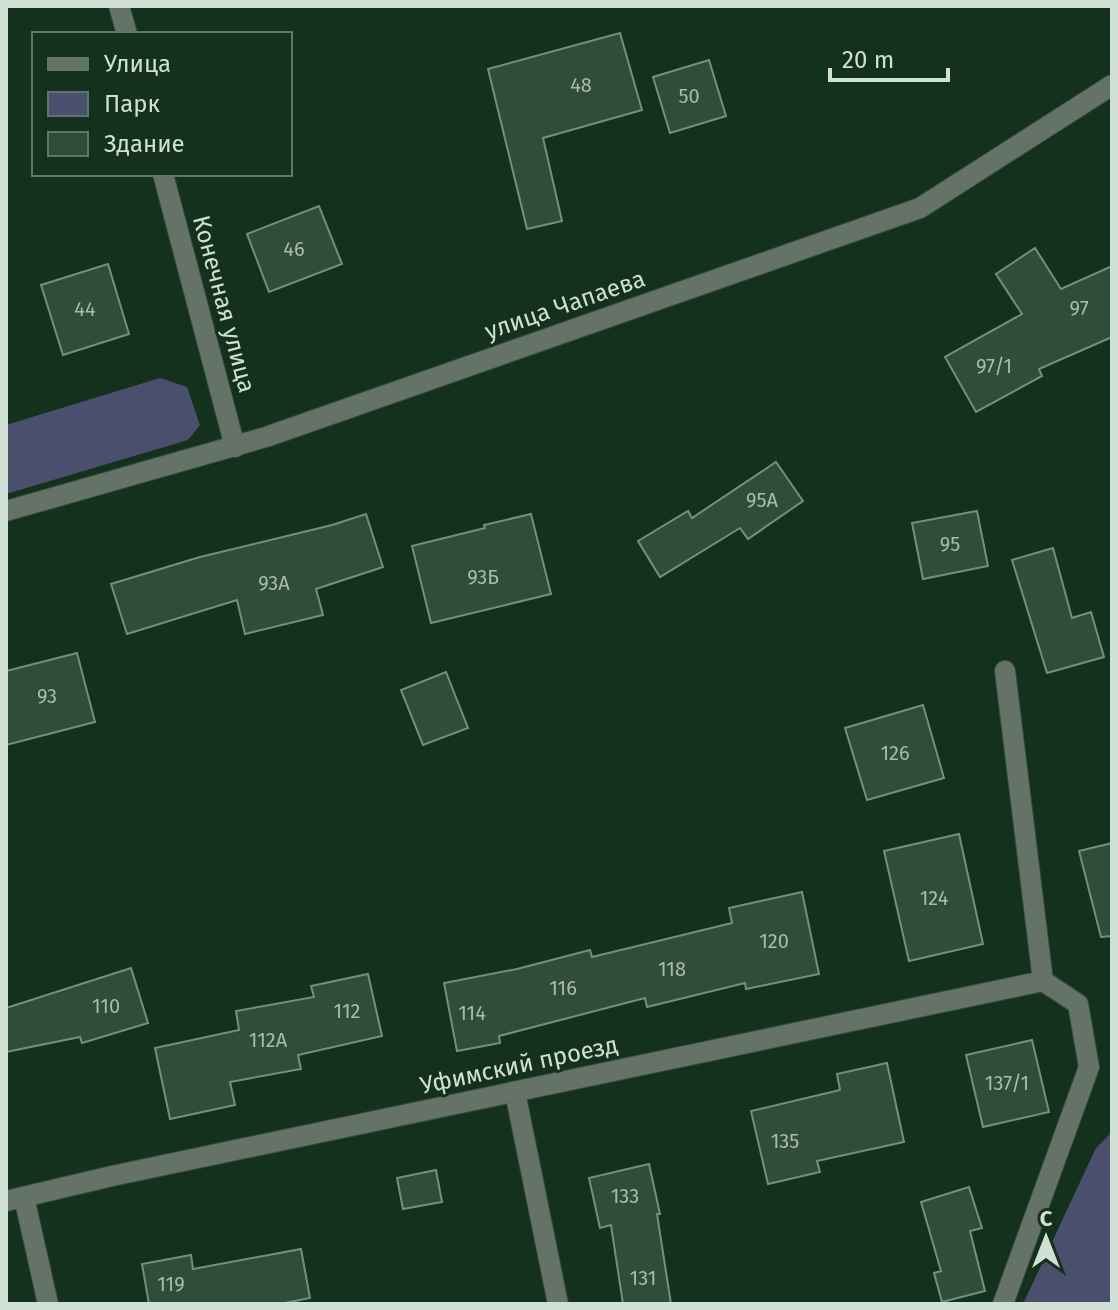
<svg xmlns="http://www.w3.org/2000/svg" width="1118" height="1310" viewBox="0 0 1118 1310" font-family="'Fira Sans',sans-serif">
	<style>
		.green { fill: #4a4f6e }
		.building { fill: #304d39; stroke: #71917a; stroke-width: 2 }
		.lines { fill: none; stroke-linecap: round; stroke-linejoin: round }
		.minor-casing { stroke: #324d3b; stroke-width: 22 }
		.minor { stroke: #647268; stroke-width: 20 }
		.labels { text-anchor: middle; stroke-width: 6; stroke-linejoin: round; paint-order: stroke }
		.number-label { font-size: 20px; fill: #a8bbad }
		.street-label { font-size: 24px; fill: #d0e0d4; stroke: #14311e }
	</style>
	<rect width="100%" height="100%" fill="#14311e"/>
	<g class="green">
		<path d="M160,378L187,387L200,425L188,440L6,494V425Z"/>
		<path d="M1112,1132V1304H1023L1096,1148Z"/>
	</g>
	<g class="building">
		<path d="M620,33L642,110L543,138L562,221L527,229L488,69Z"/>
		<path d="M709,60L726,116L670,133L653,77Z"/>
		<path d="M319,206L342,264L269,292L247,234Z"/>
		<path d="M1035,248L1061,289L1112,266V337L1039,369L1042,376L976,412L945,357L1022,314L996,274Z"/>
		<path d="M108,264L129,334L63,355L41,285Z"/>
		<path d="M776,462L803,501L748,539L740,528L660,577L638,541L688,511L692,518Z"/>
		<path d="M977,511L988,566L923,579L912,523Z"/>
		<path d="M366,514L383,567L316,589L323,615L245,634L237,600L127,634L111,584L200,557L332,525Z"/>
		<path d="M531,514L551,594L431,623L412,546L485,528L484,525Z"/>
		<path d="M1053,548L1072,618L1091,612L1104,657L1047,673L1012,560Z"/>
		<path d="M77,653L95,722L6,745V671Z"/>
		<path d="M446,672L468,728L423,745L401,690Z"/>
		<path d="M923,705L944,778L867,800L845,728Z"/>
		<path d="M959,834L983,944L909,961L884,851Z"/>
		<path d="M1112,843V936L1101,937L1079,851Z"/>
		<path d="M802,892L819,974L746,989L745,983L647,1007L645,998L499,1036L500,1043L457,1051L444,983L517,969L590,950L592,957L732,923L729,908Z"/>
		<path d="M131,968L148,1023L82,1043L80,1037L6,1052V1008Z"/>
		<path d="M368,974L382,1036L298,1055L301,1069L230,1082L235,1105L170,1119L155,1048L239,1030L236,1011L314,997L311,986Z"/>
		<path d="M1032,1040L1049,1112L983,1127L966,1055Z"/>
		<path d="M887,1063L904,1142L817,1161L820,1172L768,1184L751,1111L840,1090L837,1074Z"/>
		<path d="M649,1164L660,1214H657L671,1304H623L611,1225L600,1228L589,1178Z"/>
		<path d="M436,1170L442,1202L403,1209L397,1178Z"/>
		<path d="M969,1187L982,1228L970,1231L985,1291L942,1302L934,1273L941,1271L921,1202Z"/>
		<path d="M301,1249L310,1298L280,1304H149L142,1264L191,1255L193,1269Z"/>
	</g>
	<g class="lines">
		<defs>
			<g id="minor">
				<path d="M119,6L127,34"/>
				<path d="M163,174L235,447"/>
				<path d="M6,511L266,437L920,208L1112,85"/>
				<path d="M515,1092L558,1304"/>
				<path d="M24,1197L48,1304"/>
				<path d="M6,1201L112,1176L1043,981"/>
				<path d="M1003,1304L1089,1067L1078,1004L1043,981L1005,671"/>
			</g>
		</defs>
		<use href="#minor" class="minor-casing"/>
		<use href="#minor" class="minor"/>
	</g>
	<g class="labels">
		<g class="number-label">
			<text x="581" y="92">48</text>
			<text x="689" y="103">50</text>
			<text x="294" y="256">46</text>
			<text x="1079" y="315">97</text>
			<text x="85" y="316">44</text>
			<text x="994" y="373">97/1</text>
			<text x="762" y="507">95А</text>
			<text x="950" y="551">95</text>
			<text x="483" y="584">93Б</text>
			<text x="274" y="590">93А</text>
			<text x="47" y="703">93</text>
			<text x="895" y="760">126</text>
			<text x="934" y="905">124</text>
			<text x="774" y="948">120</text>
			<text x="672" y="976">118</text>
			<text x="563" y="995">116</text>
			<text x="106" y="1013">110</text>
			<text x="347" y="1018">112</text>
			<text x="472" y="1020">114</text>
			<text x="268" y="1047">112А</text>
			<text x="1007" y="1090">137/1</text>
			<text x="785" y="1148">135</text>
			<text x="625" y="1203">133</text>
			<text x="643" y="1285">131</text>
			<text x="171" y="1291">119</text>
		</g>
		<g class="street-label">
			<text transform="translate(224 304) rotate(75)" y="8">Конечная улица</text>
			<text transform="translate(565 305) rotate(-19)" y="8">улица Чапаева</text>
			<text transform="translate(519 1065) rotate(-12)" y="8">Уфимский проезд</text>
		</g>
	</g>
	<rect width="1118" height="1310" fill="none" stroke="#d0e0d4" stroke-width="16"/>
	<rect x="32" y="32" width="260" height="144" fill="#14311e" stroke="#5f7767" stroke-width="2"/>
	<rect x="48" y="58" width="40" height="12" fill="#647268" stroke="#5f7767" stroke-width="2"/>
	<text x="104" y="72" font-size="24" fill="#d0e0d4">Улица</text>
	<rect x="48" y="92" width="40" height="24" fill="#4a4f6e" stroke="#5f7767" stroke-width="2"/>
	<text x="104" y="112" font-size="24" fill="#d0e0d4">Парк</text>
	<rect x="48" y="132" width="40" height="24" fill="#304d39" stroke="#5f7767" stroke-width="2"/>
	<text x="104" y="152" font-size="24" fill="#d0e0d4">Здание</text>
	<g transform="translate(1046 1238)" stroke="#14311e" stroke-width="6" paint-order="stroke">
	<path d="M0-6L14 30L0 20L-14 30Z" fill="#d0e0d4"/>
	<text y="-12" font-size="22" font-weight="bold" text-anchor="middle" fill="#d0e0d4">С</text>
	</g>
	<path d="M830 68v12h118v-12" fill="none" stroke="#d0e0d4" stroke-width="4"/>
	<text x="842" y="68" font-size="24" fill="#d0e0d4" stroke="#14311e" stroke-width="6" paint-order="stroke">20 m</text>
</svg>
